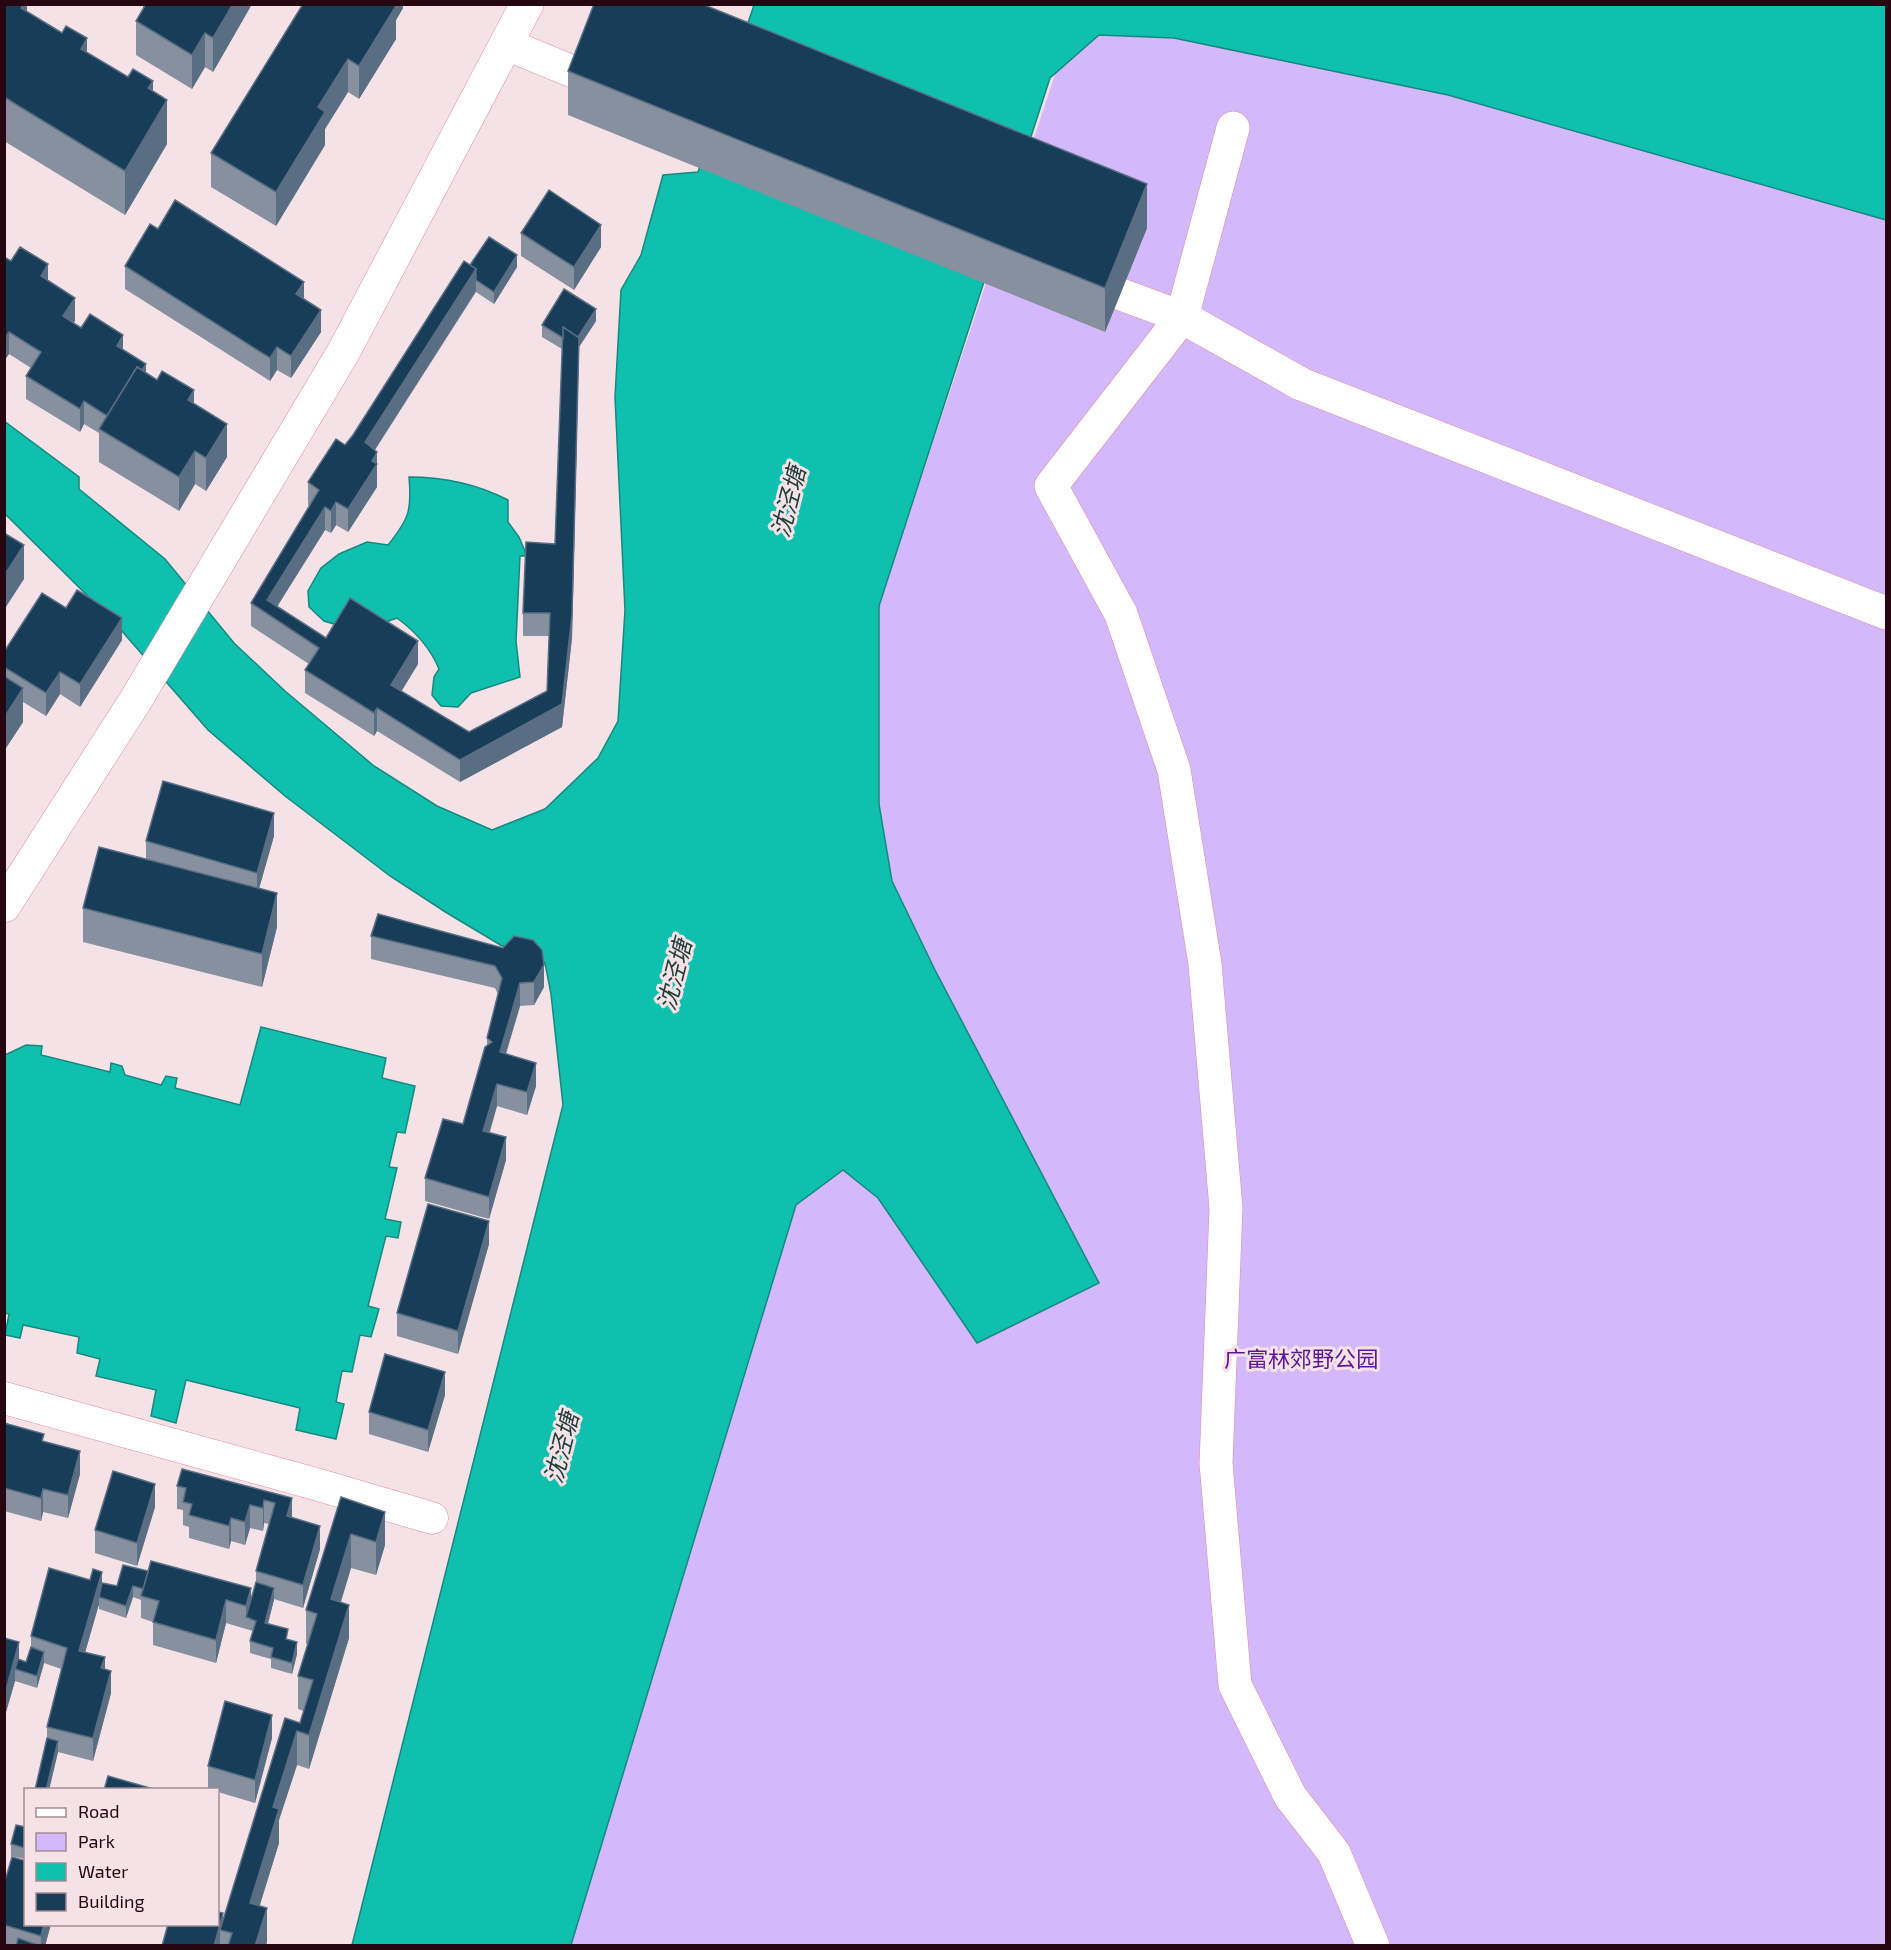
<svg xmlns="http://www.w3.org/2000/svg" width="1891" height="1950" viewBox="0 0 1891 1950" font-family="'Exo 2','Noto Sans SC',sans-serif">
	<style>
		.green { fill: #d3b8fb }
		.water { fill: #0fc0ae; stroke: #16887f; stroke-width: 1.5 }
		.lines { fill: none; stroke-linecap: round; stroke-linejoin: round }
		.pedestrian-casing { stroke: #e18aa2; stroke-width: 33 }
		.minor-casing { stroke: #e18aa2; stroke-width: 34 }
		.pedestrian { stroke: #fff; stroke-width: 32 }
		.minor { stroke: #fff; stroke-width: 33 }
		.wall { fill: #86909f }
		.shaded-wall { fill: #5a6e83 }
		.building { fill: #173d58; stroke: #5a6e83; stroke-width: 1.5 }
		.labels { text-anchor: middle; stroke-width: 6; stroke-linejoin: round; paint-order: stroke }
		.park-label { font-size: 22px; fill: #5d1598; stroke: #f5e2e6 }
		.water-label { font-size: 24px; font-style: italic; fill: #1f3e39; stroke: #f5e2e6 }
	</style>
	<rect width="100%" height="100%" fill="#f5e2e6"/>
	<path class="green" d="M1078,5H1886V1945L557,1946L879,606Z"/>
	<g class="water">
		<path d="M754,5H1886V220L1448,95L1174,38L1099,35L1050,78L879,606V804L892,881L935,970L1099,1283L977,1343L878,1198L843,1170L796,1205L571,1945H352L563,1105L551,994L545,963L527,946H502L447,913L390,876L285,796L208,730L114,622L5,514L4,421L79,477V489L165,559L234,643L285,691L374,766L437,806L492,830L545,809L598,758L618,721L625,610L615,397L621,290L641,255L663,175L698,172Z"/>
		<path d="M409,477C445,477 477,484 508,500V522L519,537L527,556H520L516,641L520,677L471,693L458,707L441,706L432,695L434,677L439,669C430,647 416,632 397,618L380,624L337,625L324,621L309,607L308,591L321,568L339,554L367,542L388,545C409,519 412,510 409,477Z"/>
		<path d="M261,1027L386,1058L382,1078L415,1086L405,1133L397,1132L389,1167L397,1168L385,1219L401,1222L398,1238L386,1236L368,1306L379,1309L371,1337L360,1335L352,1372L342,1371L336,1402L344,1404L336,1439L296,1430L300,1408L186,1380L176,1423L151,1416L156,1390L96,1376L100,1359L77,1353L79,1337L23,1325L20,1338L5,1335L9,1314L4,1313L5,1055L26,1045L42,1046L41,1055L110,1072L111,1063L122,1066L125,1075L161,1085L166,1076L177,1078L175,1088L240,1105Z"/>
	</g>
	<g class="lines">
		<defs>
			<g id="pedestrian">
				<path d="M506,44L608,86"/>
				<path d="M1079,279L1182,317"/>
				<path d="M4,1398L312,1483L432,1518"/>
			</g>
			<g id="minor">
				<path d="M1233,128L1182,317L1051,486L1121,614L1174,770L1205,964L1226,1208L1216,1463L1235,1685L1290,1796L1334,1853L1373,1946"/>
				<path d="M1182,317L1301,384L1886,613"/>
				<path d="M4,906L137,698L344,351L527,4"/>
			</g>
		</defs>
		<use href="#pedestrian" class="pedestrian-casing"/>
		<use href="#minor" class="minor-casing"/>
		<use href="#pedestrian" class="pedestrian"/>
		<use href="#minor" class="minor"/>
	</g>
	<g class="wall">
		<path d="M4,4H27V11L87,53L153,91L167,144L125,215L4,141Z"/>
		<path d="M143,4H252L213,72L205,67L192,89L136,55V21L143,9Z"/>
		<path d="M403,4V8L396,20V39L359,99L348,92L325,129V145L276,226L211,187V153Z"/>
		<path d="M568,71L1147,228L1105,332L568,115Z"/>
		<path d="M158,229L304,299L321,332L291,378L277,370L270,381L125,289V266Z"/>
		<path d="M521,233L601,247L574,290L521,256Z"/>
		<path d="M4,257L48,281L75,321L73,322L123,350L146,373L194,404L227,457L206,491L195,484L179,511L99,462V433L84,424L80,432L26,399V376L31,368L9,354L4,361Z"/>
		<path d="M470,265L517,267L494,304L476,292L375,450L377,452V487L348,532L336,525L331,533L325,530L277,607L326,638L418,664L401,692L469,732L547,691L549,636H523V613L555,544L562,349L542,337V325L596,321L579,347L572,638L562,727L460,782L377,731L374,736L305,693V670L309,664L251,626V603L310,506L308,505V482L345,445L353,435Z"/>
		<path d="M66,608L122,640L80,707L60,694L46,716L23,702V722L4,751V652Z"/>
		<path d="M274,836L259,888L277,927L262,987L83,942V908L146,860V841Z"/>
		<path d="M371,936L503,948L544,987L534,1005L520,1006L506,1053L536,1086L527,1115L497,1106L490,1132L506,1160L489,1219L425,1201V1178L463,1124L487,1046V1038L498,994L495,988L371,959Z"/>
		<path d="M489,1244L458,1354L397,1336V1313Z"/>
		<path d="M445,1395L428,1452L369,1434V1412Z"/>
		<path d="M4,1423L44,1442L80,1474L68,1518L43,1512L41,1521L4,1511Z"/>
		<path d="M177,1486L292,1498V1518L320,1549L303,1608L274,1599L268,1624L288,1640L297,1654L292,1674L271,1668V1659L250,1653V1641L253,1631L226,1623L216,1663L153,1645V1622L141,1618V1600L133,1597L126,1618L99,1609V1604L85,1652L105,1669L111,1693L93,1761L58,1752L49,1790H35L47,1738V1727L61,1669L44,1663L37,1688L15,1681L4,1719V1638L19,1660L26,1662L31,1647V1636L102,1583L117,1586L123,1565L251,1601L256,1582V1571L269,1524L264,1523L263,1531L250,1528L245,1545L231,1541L229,1549L189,1538V1527L183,1525V1510L177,1509Z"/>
		<path d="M341,1497L385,1545L376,1575L351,1568L341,1602L349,1638L309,1769L297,1765L279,1820V1843L260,1905L267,1941L266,1946H162L223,1919L300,1723L304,1711L298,1709V1676L308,1644H306V1610Z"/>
		<path d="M155,1507L137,1566L95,1553V1530Z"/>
		<path d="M272,1738L255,1803L218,1792V1790L208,1789V1766Z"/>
		<path d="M26,1827L25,1859L11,1856V1844Z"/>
		<path d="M4,1884L26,1924H51L45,1946H4Z"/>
	</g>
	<g class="shaded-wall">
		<path d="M24,4H27V43L21,8Z"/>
		<path d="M233,4H252L213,72V38Z"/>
		<path d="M387,4H403V8L396,20V39L359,99V66Z"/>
		<path d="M205,33V67L192,89V55Z"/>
		<path d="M87,38V82L81,49Z"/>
		<path d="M348,59V92L325,129V145L276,226V192L318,107Z"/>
		<path d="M153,81V124L167,100V144L125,215V171L148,88Z"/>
		<path d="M1147,184V228L1105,332V288Z"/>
		<path d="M601,225V247L574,290V267Z"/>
		<path d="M517,255V267L494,304V292Z"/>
		<path d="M48,264V287L41,276Z"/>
		<path d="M476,269V291L365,465V442Z"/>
		<path d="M304,282V305L296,294Z"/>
		<path d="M75,298V321L63,339V316Z"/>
		<path d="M596,309V321L579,347L572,638L562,727L460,782V760L562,704L573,345Z"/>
		<path d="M321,310V332L291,378V356Z"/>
		<path d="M9,332V354L4,361V339Z"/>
		<path d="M123,335V358L117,346Z"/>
		<path d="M277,347V370L270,381V358Z"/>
		<path d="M146,364V387L112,418Z"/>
		<path d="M194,390V423L188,400Z"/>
		<path d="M84,401V424L80,432V409Z"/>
		<path d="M227,424V457L206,491V458Z"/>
		<path d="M195,451V484L179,511V477Z"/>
		<path d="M377,452V487L348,532V509L372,461Z"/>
		<path d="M336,502V525L331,533V511Z"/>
		<path d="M325,507V530L271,616L267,600Z"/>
		<path d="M24,545V579L4,610V576Z"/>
		<path d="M122,618V640L80,707V684Z"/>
		<path d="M418,641V664L391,708V685Z"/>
		<path d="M60,672V694L46,716V693Z"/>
		<path d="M23,688V722L4,751V718Z"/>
		<path d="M377,708V731L374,736V713Z"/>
		<path d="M274,813V836L257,896V873Z"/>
		<path d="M277,893V927L262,987V954Z"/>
		<path d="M544,965V987L534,1005V982Z"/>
		<path d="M520,983V1006L500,1074V1052Z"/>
		<path d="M536,1063V1086L527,1115V1092Z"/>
		<path d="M497,1084V1106L483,1153V1131Z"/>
		<path d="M506,1137V1160L489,1219V1197Z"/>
		<path d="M489,1221V1244L458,1354V1331Z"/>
		<path d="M445,1372V1395L428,1452V1430Z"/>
		<path d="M80,1451V1474L68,1518V1495Z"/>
		<path d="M155,1484V1507L137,1566V1543Z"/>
		<path d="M43,1489V1512L41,1521V1498Z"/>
		<path d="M292,1498V1521L287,1516Z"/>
		<path d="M264,1500V1523L263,1531V1508Z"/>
		<path d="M250,1505V1528L245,1545V1522Z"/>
		<path d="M385,1512V1545L376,1575V1542Z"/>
		<path d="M231,1518V1541L229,1549V1526Z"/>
		<path d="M320,1526V1549L303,1608V1585Z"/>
		<path d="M351,1534V1568L331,1633V1599Z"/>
		<path d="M102,1572V1595L99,1597V1604L79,1674V1651Z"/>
		<path d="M133,1586V1597L126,1618V1606Z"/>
		<path d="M251,1588V1611L246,1617V1606Z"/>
		<path d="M274,1588V1600L265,1634V1623Z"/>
		<path d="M226,1600V1623L216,1663V1640Z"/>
		<path d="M349,1605V1638L309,1769V1735Z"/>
		<path d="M19,1642V1665L15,1669V1681L4,1719V1697Z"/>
		<path d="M297,1642V1654L292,1674V1663Z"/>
		<path d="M44,1652V1663L37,1688V1676Z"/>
		<path d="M105,1657V1680L101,1668Z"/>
		<path d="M111,1671V1693L93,1761V1738Z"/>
		<path d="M272,1715V1738L255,1803V1780Z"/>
		<path d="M297,1731V1765L279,1820V1843L250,1936V1903L273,1807Z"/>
		<path d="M58,1741V1752L49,1790H46Z"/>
		<path d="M267,1908V1941L266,1946H255Z"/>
		<path d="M223,1913V1931L220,1930V1946H214Z"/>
		<path d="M44,1924H51L45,1946H41V1936Z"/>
	</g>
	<g class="building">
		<path d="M4,4H24L21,8L62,33L66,26L87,38L81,49L128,77L133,69L153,81L148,88L167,100L125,171L4,97Z"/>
		<path d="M146,4H233L213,38L205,33L192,55L136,21Z"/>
		<path d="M303,4H394L396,6L359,66L348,59L318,107L325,112L276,192L211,153Z"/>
		<path d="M594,4H702L1147,184L1105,288L568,71Z"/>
		<path d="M549,190L601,225L574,267L521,233Z"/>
		<path d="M175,200L304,282L296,294L321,310L291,356L277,347L270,358L125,266L150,224L158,229Z"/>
		<path d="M489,237L517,255L494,292L476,280V269L470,265Z"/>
		<path d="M20,247L48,264L41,276L75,298L63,316L81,328L90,314L123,335L117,346L146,364L142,370L137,367L107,416L84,401L80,409L26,376L41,352L9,332L4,339V257L11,261Z"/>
		<path d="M464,261L476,269L365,442L377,452L372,461L377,464L348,509L336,502L331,511L325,507L267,600L326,638L350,598L418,641L391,685L469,732L547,691L550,613H523L526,542L555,544L563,327L579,338L572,615L562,704L460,760L377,708L374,713L305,670L319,648L251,603L319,490L308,482L336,439L345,445L353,435Z"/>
		<path d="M564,289L596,309L578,337L563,327V338L542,325Z"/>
		<path d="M137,367L157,380L162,371L194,390L188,400L227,424L206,458L195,451L179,477L99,429Z"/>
		<path d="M4,533L24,545L4,576Z"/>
		<path d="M77,590L122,618L80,684L60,672L46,693L4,667V652L42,593L66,608Z"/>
		<path d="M4,676L23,688L4,718Z"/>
		<path d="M163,781L274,813L257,873L146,841Z"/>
		<path d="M99,847L277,893L262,954L83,908Z"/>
		<path d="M378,914L503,948L514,936L533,940L542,950L544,965L534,982L520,983L500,1052L536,1063L527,1092L497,1084L483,1131L506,1137L489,1197L425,1178L443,1119L463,1124L485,1047L492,1042L487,1038L502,978L495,966L371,936Z"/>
		<path d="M428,1204L489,1221L458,1331L397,1313Z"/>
		<path d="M385,1354L445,1372L428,1430L369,1412Z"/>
		<path d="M4,1423L44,1434L42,1441L80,1451L68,1495L43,1489L41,1498L4,1488Z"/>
		<path d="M182,1469L292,1498L287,1516L320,1526L303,1585L256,1571L275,1503L264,1500L263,1508L250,1505L245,1522L231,1518L229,1526L189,1515L192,1504L183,1502L186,1488L177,1486Z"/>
		<path d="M113,1471L155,1484L137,1543L95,1530Z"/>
		<path d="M341,1497L385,1512L376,1542L351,1534L331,1599L349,1605L309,1735L297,1731L273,1807L279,1809L250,1903L267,1908L255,1946H228L232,1933L220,1930L285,1718L300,1723L313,1680L298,1676L317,1614L306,1610Z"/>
		<path d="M151,1561L251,1588L246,1606L226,1600L216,1640L153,1622L159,1601L141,1596Z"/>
		<path d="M123,1565L148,1571L143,1589L133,1586L126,1606L99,1597L102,1583L117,1586Z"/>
		<path d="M49,1568L90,1580L93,1569L102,1572L79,1651L105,1657L101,1668L111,1671L93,1738L47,1727L67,1648L31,1636Z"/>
		<path d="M256,1582L274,1588L265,1623L288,1629L286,1639L297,1642L292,1663L271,1657L273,1648L250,1641L256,1621L246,1617Z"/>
		<path d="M4,1638L19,1642L4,1697Z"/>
		<path d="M31,1647L44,1652L37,1676L15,1669L18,1659L26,1662Z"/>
		<path d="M225,1701L272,1715L255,1780L208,1766Z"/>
		<path d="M47,1738L58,1741L46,1790H35Z"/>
		<path d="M108,1776L157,1790H104Z"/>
		<path d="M16,1825L26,1827L25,1848L11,1844Z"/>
		<path d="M12,1857L26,1861V1924H44L41,1936L4,1925V1884Z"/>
		<path d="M218,1912L223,1913L214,1946H162L168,1924H218Z"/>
		<path d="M18,1938L40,1946H16Z"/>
	</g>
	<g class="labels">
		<g class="park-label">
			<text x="1301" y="1367">广富林郊野公园</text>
		</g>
		<g class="water-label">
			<text transform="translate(789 502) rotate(-76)" y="8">沈泾塘</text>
			<text transform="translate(675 975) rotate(-76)" y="8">沈泾塘</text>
			<text transform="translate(562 1448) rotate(-76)" y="8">沈泾塘</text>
		</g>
	</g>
	<rect width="1891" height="1950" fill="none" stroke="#260611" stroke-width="12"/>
	<rect x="24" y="1788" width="195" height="138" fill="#f5e2e6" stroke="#a28a91" stroke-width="1.5"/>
	<rect x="36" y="1808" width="30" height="9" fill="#ffffff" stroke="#a28a91" stroke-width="1.5"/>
	<text x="78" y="1818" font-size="18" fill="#260611">Road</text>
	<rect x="36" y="1833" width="30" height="18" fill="#d3b8fb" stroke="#a28a91" stroke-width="1.5"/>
	<text x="78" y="1848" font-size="18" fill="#260611">Park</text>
	<rect x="36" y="1863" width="30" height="18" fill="#0fc0ae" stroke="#a28a91" stroke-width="1.5"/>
	<text x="78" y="1878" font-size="18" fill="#260611">Water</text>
	<rect x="36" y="1893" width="30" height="18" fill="#173d58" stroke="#a28a91" stroke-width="1.5"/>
	<text x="78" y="1908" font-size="18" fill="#260611">Building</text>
</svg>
